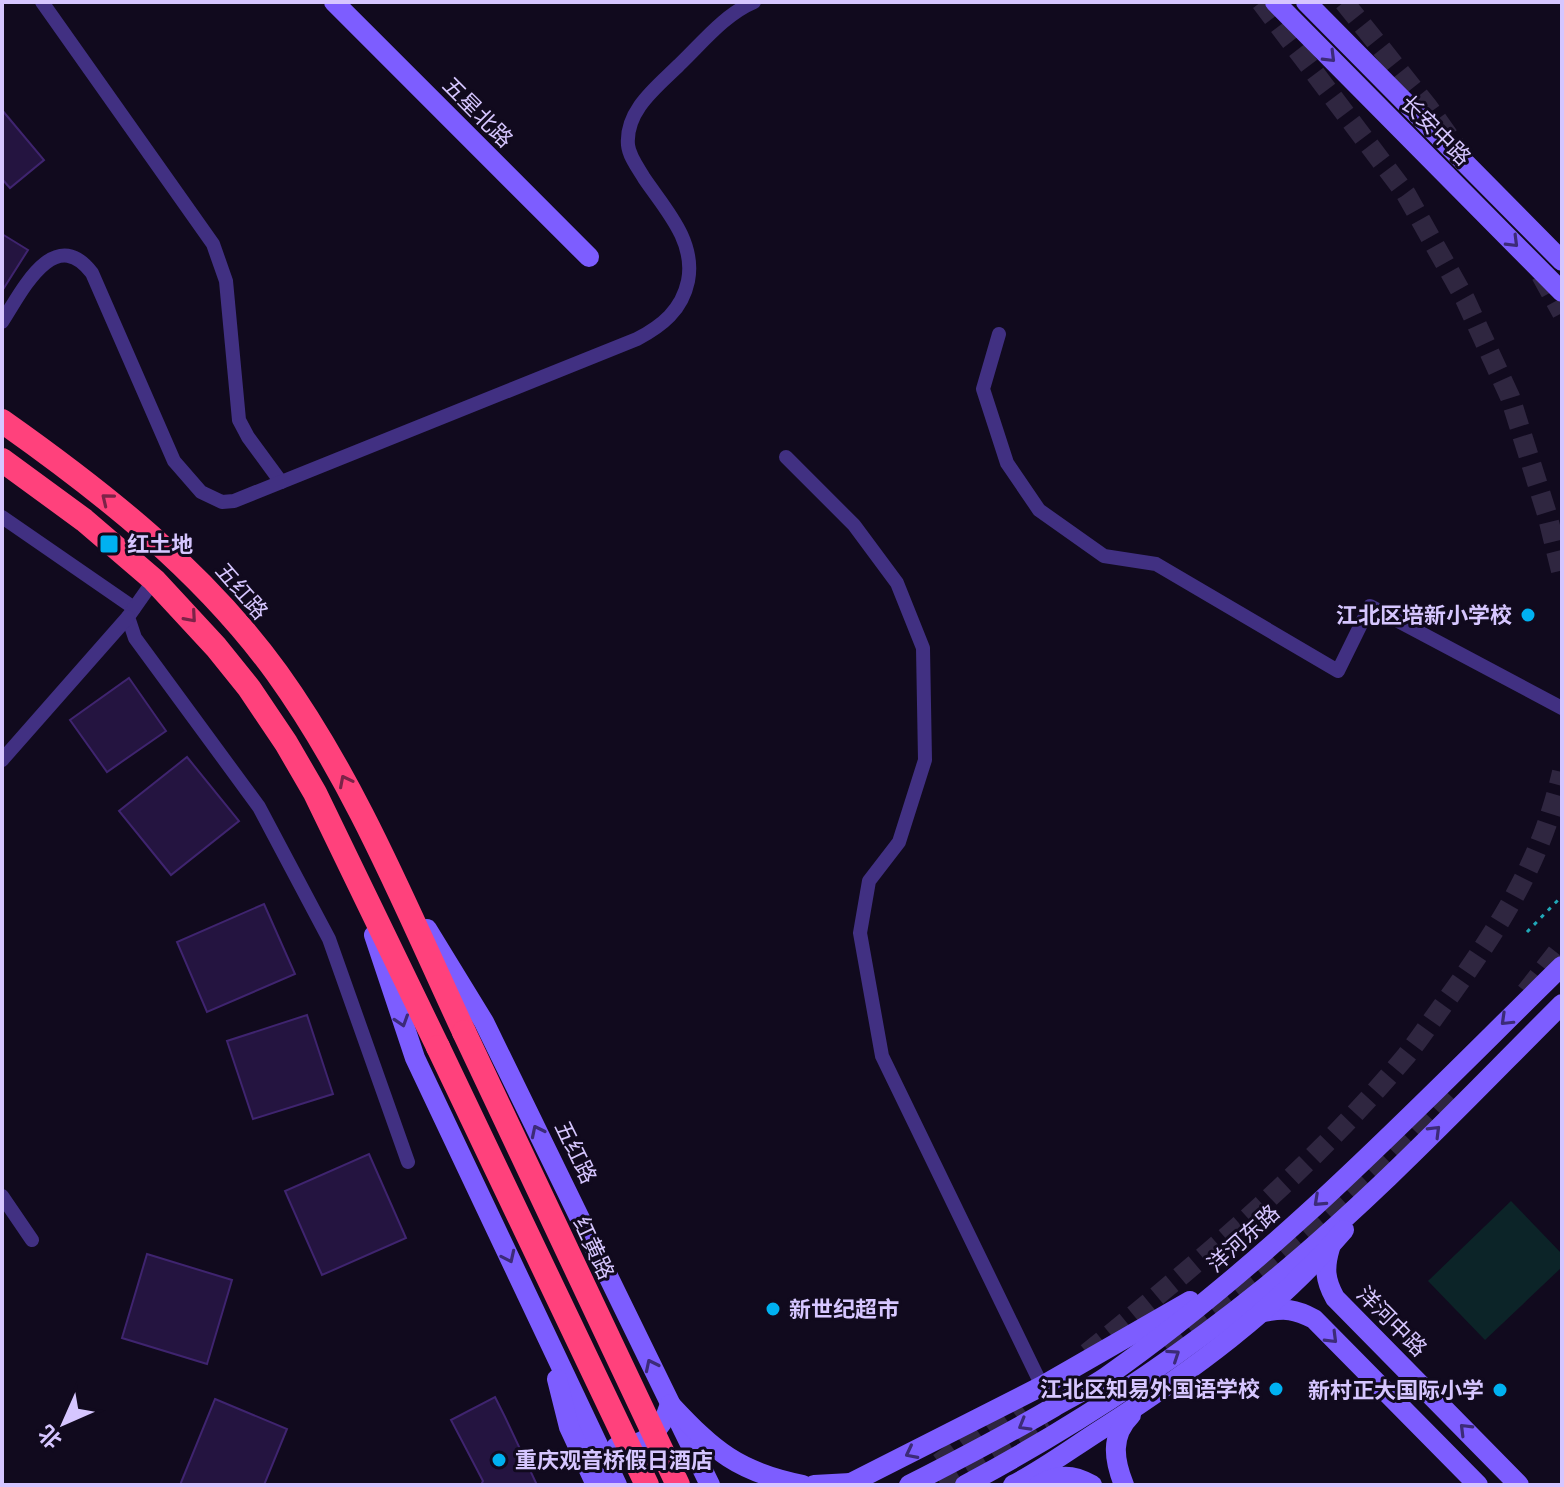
<svg xmlns="http://www.w3.org/2000/svg" width="1564" height="1487" viewBox="0 0 1564 1487" font-family="Arial,'Noto Sans SC',sans-serif">
	<style>
		.green { fill: #0c2428 }
		.building { fill: #241440; stroke: #3f246f; stroke-width: 2 }
		.lines { fill: none; stroke-linecap: round; stroke-linejoin: round }
		.secondary-tunnel { stroke: #2f2640; stroke-width: 20; stroke-dasharray: 20 10; stroke-linecap: butt }
		.path { stroke: #21a8b8; stroke-width: 3; stroke-dasharray: 4 6; stroke-linecap: butt }
		.street { stroke: #413082; stroke-width: 14 }
		.secondary { stroke: #7d5dff; stroke-width: 20 }
		.highway { stroke: #ff417c; stroke-width: 24 }
		.highway-bridge { stroke: #ff417c; stroke-width: 24 }
		.oneway { stroke: #3c2b78 }
		.oneway2 { stroke: #7c2348 }
		.poi-dot { fill: #00b1f1; stroke: #110a1e; stroke-width: 3 }
		.labels { text-anchor: middle; stroke-width: 6; stroke-linejoin: round; paint-order: stroke }
		.street-label { font-size: 22px; fill: #d6c6ff; stroke: #110a1e }
		.poi-label { font-size: 22px; font-weight: bold; fill: #d6c6ff; stroke: #110a1e; text-anchor: start }
	</style>
	<rect width="100%" height="100%" fill="#110a1e"/>
	<path class="green" d="M1511,1201L1562,1254V1267L1485,1340L1428,1281Z"/>
	<g class="building">
		<path d="M2,110L44,160L10,188L2,179Z"/>
		<path d="M2,234L28,250L2,291Z"/>
		<path d="M129,678L166,731L107,772L70,720Z"/>
		<path d="M187,757L239,821L171,875L119,811Z"/>
		<path d="M264,904L295,974L207,1012L177,942Z"/>
		<path d="M307,1015L333,1094L253,1119L227,1041Z"/>
		<path d="M369,1154L406,1238L322,1275L285,1191Z"/>
		<path d="M147,1254L232,1280L207,1364L122,1338Z"/>
		<path d="M495,1397L505,1417L537,1485H481L483,1481L451,1420Z"/>
		<path d="M215,1399L287,1429L264,1485H180Z"/>
	</g>
	<g class="lines">
		<g class="secondary-tunnel">
			<path d="M1261,2L1406,194L1465,299L1510,397L1547,514L1562,575"/>
			<path d="M1344,2L1428,107L1455,145"/>
			<path d="M1541,275L1562,313"/>
			<path d="M1526,992L1562,946"/>
			<path d="M1164,1345C1268,1270 1363,1184 1450,1090"/>
			<path d="M1087,1353C1200,1262 1312,1168 1406,1056C1421,1037 1434,1017 1449,997C1502,923 1541,862 1562,772"/>
			<path d="M939,1463L1020,1404"/>
			<path d="M941,1485L1047,1422"/>
		</g>
		<path class="path" d="M1527,932L1562,896"/>
		<g class="street">
			<path d="M42,2L213,244L226,281L239,420L248,437L281,482"/>
			<path d="M2,322C21,293 54,223 92,273L174,461L201,492L222,502L234,501L637,339C662,326 682,310 688,281C696,241 665,209 644,178C638,168 629,156 628,145C625,110 658,86 679,65C702,43 725,14 754,2"/>
			<path d="M999,334L983,389L1007,463L1039,510L1104,556L1156,564L1338,671L1370,606L1562,708"/>
			<path d="M786,457L854,525L897,583L923,648L925,760L899,842L869,881L860,933L882,1056L1042,1386"/>
			<path d="M2,517L134,608"/>
			<path d="M154,580L128,617L135,638L259,807L329,939L408,1162"/>
			<path d="M2,760L128,617"/>
			<path d="M2,1196L32,1240"/>
		</g>
		<g class="secondary">
			<path d="M334,2L589,257"/>
			<path d="M1275,2L1562,292"/>
			<path d="M1306,2L1562,261"/>
			<path d="M427,929L484,1022L710,1485"/>
			<path d="M374,935L415,1058L617,1485"/>
			<path d="M1330,1248C1324,1268 1325,1280 1335,1298L1519,1485"/>
			<path d="M1264,1312C1285,1308 1295,1309 1314,1319L1478,1485"/>
			<path d="M557,1379L569,1427L596,1485"/>
			<path d="M616,1447C645,1447 662,1431 670,1404C714,1451 738,1472 803,1485"/>
			<path d="M814,1485L851,1483"/>
			<path d="M847,1485L1042,1386L1190,1301"/>
			<path d="M909,1485C958,1460 1006,1435 1054,1407C1071,1397 1090,1388 1106,1377C1274,1259 1416,1109 1562,966"/>
			<path d="M965,1485C1070,1429 1171,1363 1264,1288C1370,1202 1465,1101 1562,1004"/>
			<path d="M1013,1485C1044,1469 1072,1448 1102,1429C1190,1372 1275,1311 1344,1230"/>
			<path d="M1039,1485C1059,1474 1072,1474 1092,1485"/>
			<path d="M1124,1485C1114,1460 1110,1436 1131,1415"/>
		</g>
		<g class="highway">
			<path d="M2,421C104,493 203,571 277,673C356,783 407,910 464,1032"/>
			<path d="M2,460L84,520L154,580L216,647L249,688L286,743L315,793L438,1047"/>
		</g>
		<g class="highway-bridge">
			<path d="M464,1032L678,1485"/>
			<path d="M438,1047L647,1485"/>
		</g>
	</g>
	<defs><path id="oneway-chevron" d="M-2-3.5L2.5 0L-2 3.5" fill="none" stroke-width="1.6" stroke-linecap="round" stroke-linejoin="round" transform="scale(2)"/></defs>
	<g class="oneway">
		<use href="#oneway-chevron" transform="translate(1330 57) rotate(45)"/>
		<use href="#oneway-chevron" transform="translate(1513 242) rotate(45)"/>
		<use href="#oneway-chevron" transform="translate(1506 1020) rotate(136)"/>
		<use href="#oneway-chevron" transform="translate(402 1021) rotate(72)"/>
		<use href="#oneway-chevron" transform="translate(537 1131) rotate(-116)"/>
		<use href="#oneway-chevron" transform="translate(1435 1131) rotate(-45)"/>
		<use href="#oneway-chevron" transform="translate(1319 1201) rotate(137)"/>
		<use href="#oneway-chevron" transform="translate(509 1257) rotate(65)"/>
		<use href="#oneway-chevron" transform="translate(1332 1338) rotate(45)"/>
		<use href="#oneway-chevron" transform="translate(1174 1355) rotate(-34)"/>
		<use href="#oneway-chevron" transform="translate(651 1365) rotate(-116)"/>
		<use href="#oneway-chevron" transform="translate(1024 1425) rotate(150)"/>
		<use href="#oneway-chevron" transform="translate(1465 1429) rotate(-135)"/>
		<use href="#oneway-chevron" transform="translate(911 1453) rotate(153)"/>
	</g>
	<g class="oneway2">
		<use href="#oneway-chevron" transform="translate(107 499) rotate(-141)"/>
		<use href="#oneway-chevron" transform="translate(191 617) rotate(49)"/>
		<use href="#oneway-chevron" transform="translate(345 781) rotate(-117)"/>
	</g>
	<g class="poi-dot">
		<rect x="99" y="534" width="20" height="20" rx="4"/>
		<circle cx="1528" cy="615" r="8"/>
		<circle cx="773" cy="1309" r="8"/>
		<circle cx="1276" cy="1389" r="8"/>
		<circle cx="1500" cy="1390" r="8"/>
		<circle cx="499" cy="1460" r="8"/>
	</g>
	<g class="labels">
		<g class="street-label">
			<text transform="translate(478 112) rotate(45)" y="8">五星北路</text>
			<text transform="translate(1436 130) rotate(45)" y="8">长安中路</text>
			<text transform="translate(242 591) rotate(49)" y="8">五红路</text>
			<text transform="translate(576 1152) rotate(64)" y="8">五红路</text>
			<text transform="translate(1243 1238) rotate(-42)" y="8">洋河东路</text>
			<text transform="translate(594 1248) rotate(65)" y="8">红黄路</text>
			<text transform="translate(1392 1321) rotate(45)" y="8">洋河中路</text>
		</g>
		<g class="poi-label">
			<text x="127" y="552">红土地</text>
			<text x="1512" y="623" text-anchor="end">江北区培新小学校</text>
			<text x="789" y="1317">新世纪超市</text>
			<text x="1260" y="1397" text-anchor="end">江北区知易外国语学校</text>
			<text x="1484" y="1398" text-anchor="end">新村正大国际小学</text>
			<text x="515" y="1468">重庆观音桥假日酒店</text>
		</g>
	</g>
	<rect width="1564" height="1487" fill="none" stroke="#d6c6ff" stroke-width="8"/>
	<g transform="translate(64 1423) rotate(225)" stroke="#110a1e" stroke-width="6" paint-order="stroke">
	<path d="M0-6L14 30L0 20L-14 30Z" fill="#d6c6ff"/>
	<text y="-12" font-size="22" font-weight="bold" text-anchor="middle" fill="#d6c6ff">北</text>
	</g>
</svg>
